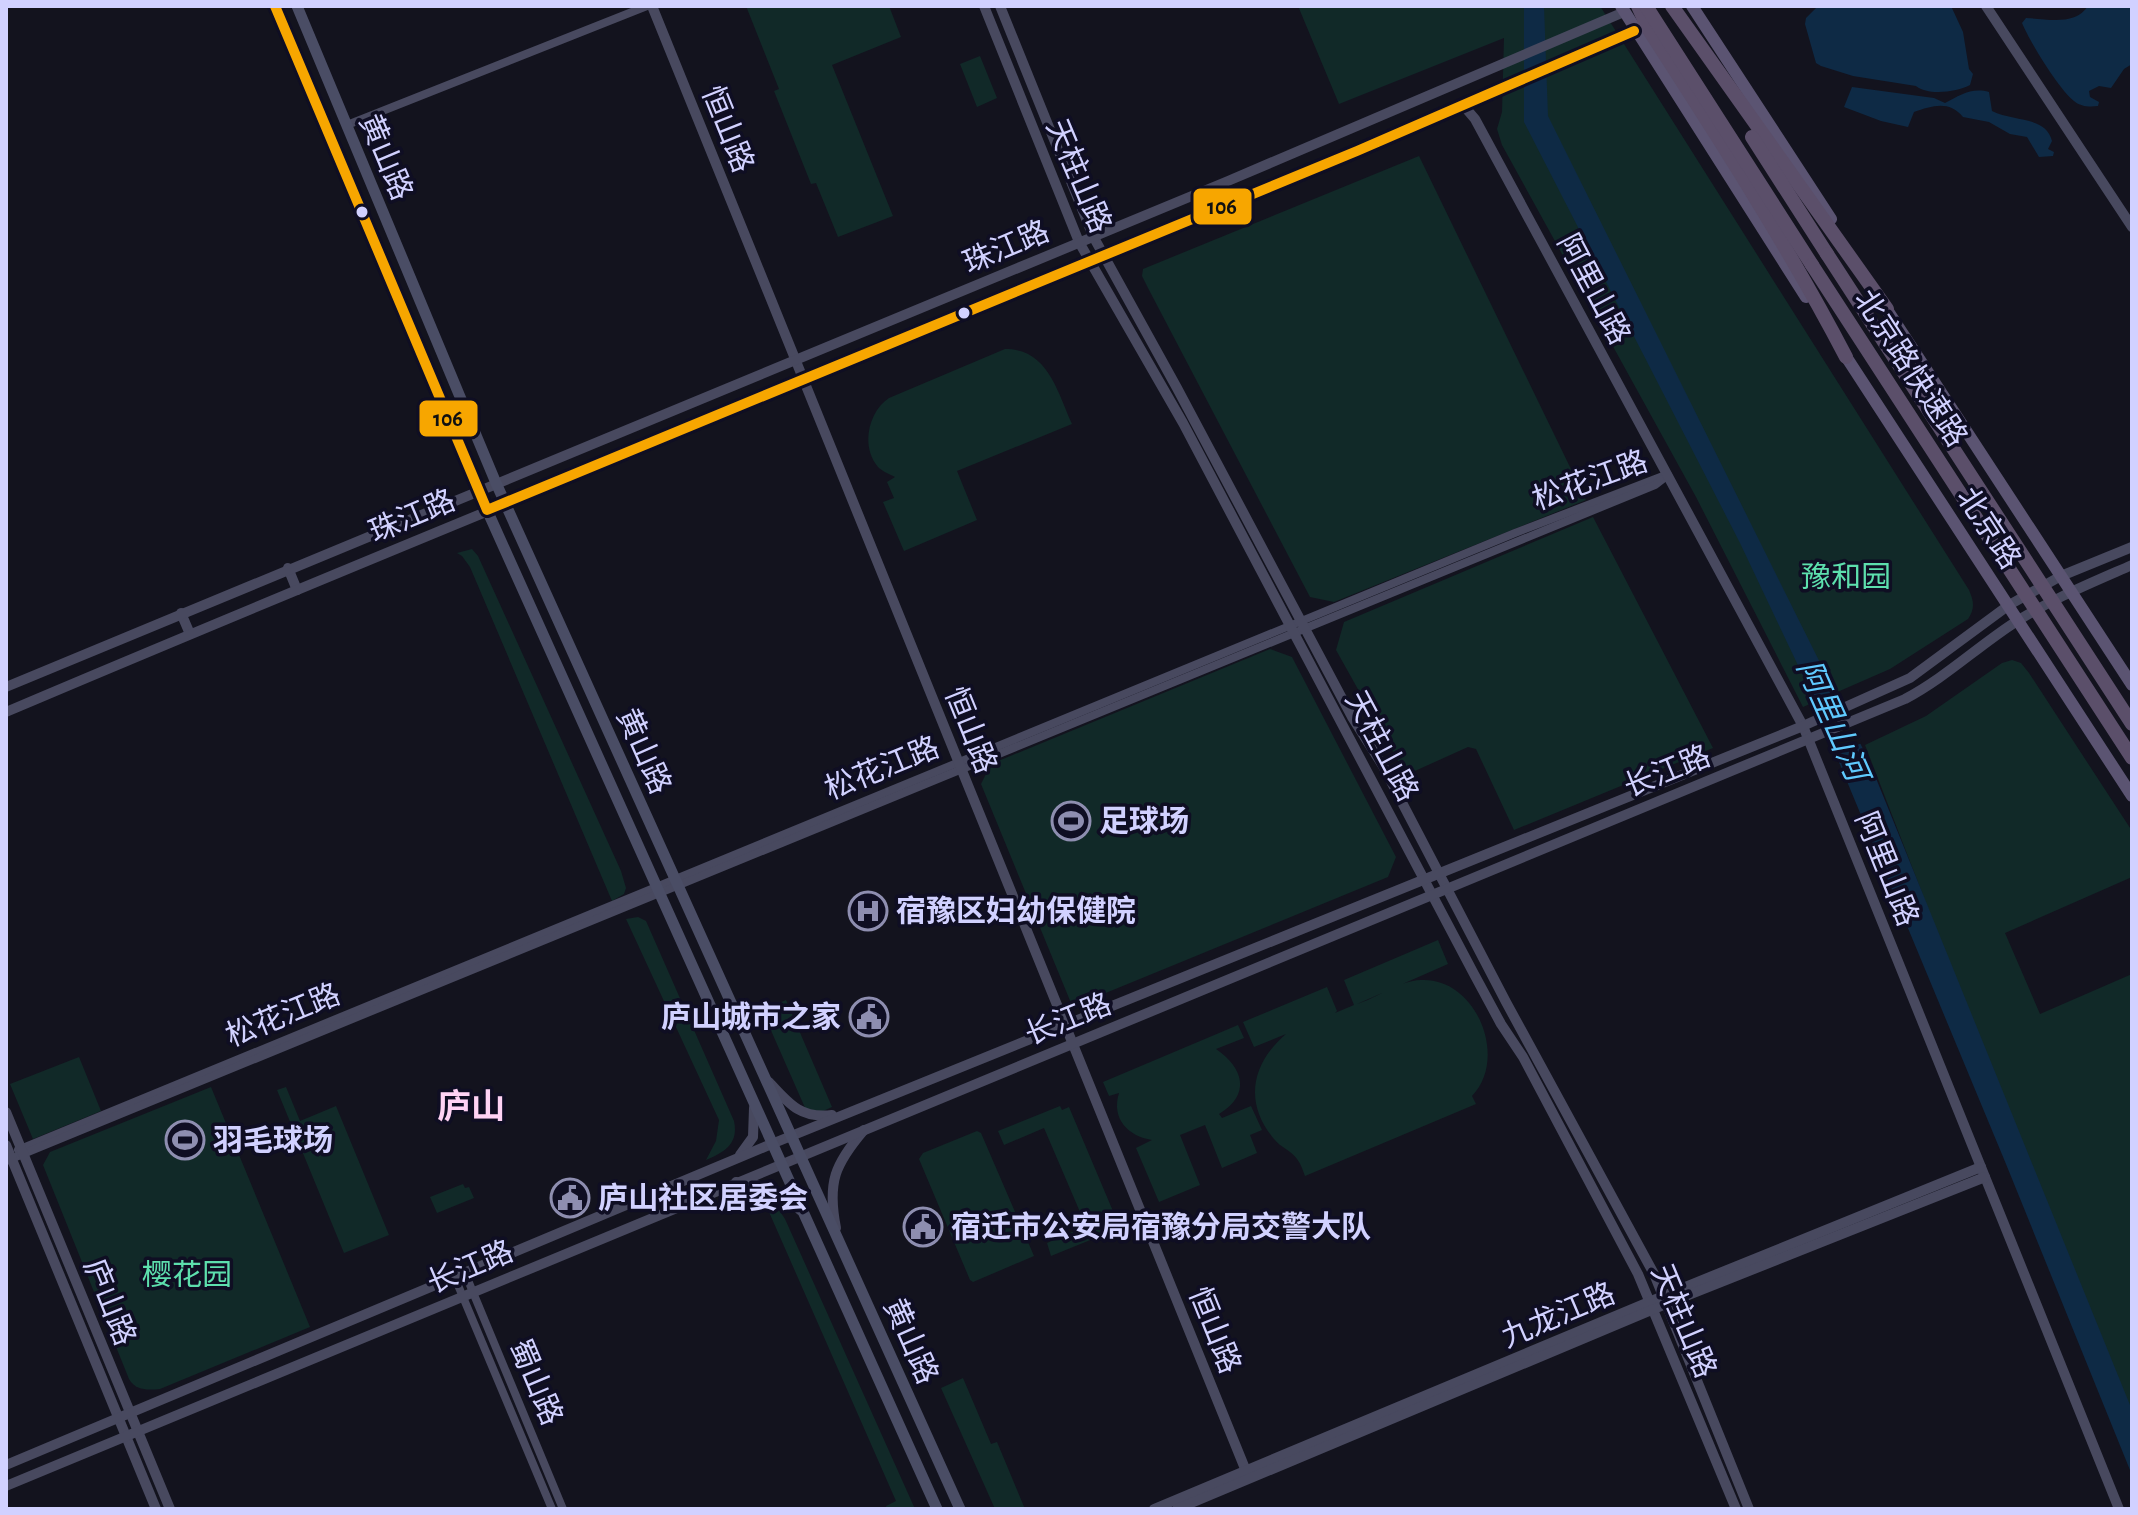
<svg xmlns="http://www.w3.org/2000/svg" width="2138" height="1515" viewBox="0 0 2138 1515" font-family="'Alegreya Sans','Noto Sans SC',sans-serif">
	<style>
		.green { fill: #112928 }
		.water { fill: #0e2a45 }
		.pier { fill: #13131e }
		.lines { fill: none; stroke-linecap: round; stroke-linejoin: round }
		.minor { stroke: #48495f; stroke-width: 8 }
		.tertiary { stroke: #48495f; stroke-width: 10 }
		.secondary { stroke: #4a4d65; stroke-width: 11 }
		.primary { stroke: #5b5472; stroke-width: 12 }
		.trunk { stroke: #5b4f6a; stroke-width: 14 }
		.trunk-bridge { stroke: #5b4f6a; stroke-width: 14 }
		.bus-1-casing { stroke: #0f0e23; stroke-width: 16 }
		.bus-1 { stroke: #f7a600; stroke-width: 10 }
		.bus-dot { fill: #d1d1ff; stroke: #0f0e23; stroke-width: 3 }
		.labels { text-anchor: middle; stroke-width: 7; stroke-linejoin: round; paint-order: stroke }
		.street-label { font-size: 30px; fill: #d1d1ff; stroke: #0f0e23 }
		.park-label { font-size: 30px; fill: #5ddfad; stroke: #0f0e23 }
		.poi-label { font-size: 30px; font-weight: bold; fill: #d1d1ff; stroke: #0f0e23; text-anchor: start }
		.water-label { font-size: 32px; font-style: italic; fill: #5fc9fe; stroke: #0f0e23 }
		.quarter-label { font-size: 34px; font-weight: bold; fill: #ffd3f4; stroke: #0f0e23 }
		.line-badge { stroke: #0f0e23; stroke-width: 3 }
		.pale-badge-label { font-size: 22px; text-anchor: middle; font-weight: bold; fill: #111 }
	</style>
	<rect width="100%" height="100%" fill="#13131e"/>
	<g class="green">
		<path d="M746,6H889L901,37L832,65L893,216L838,237L816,183L811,184L774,91L779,89Z"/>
		<path d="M1298,6H1600L1969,590C1974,602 1975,608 1968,619L1890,669L1803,707L1696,497L1502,145L1497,129L1502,112L1504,38L1339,104Z"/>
		<path d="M980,56L997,98L977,107L960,64Z"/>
		<path d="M1419,156L1586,500L1334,602L1310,597L1148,288L1142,276L1143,269Z"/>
		<path d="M1005,349C1048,349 1057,391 1072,424L957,471L977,520L904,551L883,502L894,498L887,482L895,477C889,474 882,471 878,467C860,446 869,411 889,398Z"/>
		<path d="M1593,517L1713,748L1514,830L1476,749L1468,747L1406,775L1336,650L1344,622Z"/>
		<path d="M472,549L478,556L621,871L626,888L624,894L612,901L470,567L462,556L457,553Z"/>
		<path d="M1270,649L1292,657L1396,857L1388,877L1074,1006L1071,1003L981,784L991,764Z"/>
		<path d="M2012,660L2021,663L2029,673L2132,831V877L2005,933L2040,1014L2132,974V1417L1936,929L1865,745L1926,716L2002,663Z"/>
		<path d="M638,917L646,921L734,1121C739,1144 724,1152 706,1160L716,1141L719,1120L626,919Z"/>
		<path d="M1438,940L1448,964L1357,1004C1377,998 1399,981 1421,980C1476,977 1509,1058 1472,1096L1476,1104L1305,1176C1303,1171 1301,1164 1297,1159C1292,1151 1280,1147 1274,1139C1243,1102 1252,1063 1286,1034L1254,1047L1243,1022L1327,987L1337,1011L1335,1013L1354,1005L1344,980Z"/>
		<path d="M786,1000L832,1107L821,1112L806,1110L762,1010Z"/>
		<path d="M1238,1025L1244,1038L1216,1049C1244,1068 1251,1095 1219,1114L1222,1118L1251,1106L1262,1130L1250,1135L1257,1153L1222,1168L1205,1125L1180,1135L1200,1185L1159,1202L1136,1148L1152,1140C1128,1136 1111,1119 1119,1093L1109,1096L1103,1082Z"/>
		<path d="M79,1057L101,1111L33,1139L10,1084Z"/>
		<path d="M211,1087L310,1327L160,1389C148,1390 136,1391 129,1379L43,1165L50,1152Z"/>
		<path d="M286,1087L300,1121L336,1106L389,1235L344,1253L277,1090Z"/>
		<path d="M1060,1106L1062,1110L1069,1107L1118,1223L1110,1232L1051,1256L1047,1243L1086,1226L1044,1128L1004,1145L998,1131Z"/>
		<path d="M977,1131L981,1133L1034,1256L973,1282L970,1280L919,1159L923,1153Z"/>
		<path d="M463,1184L465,1188L469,1187L474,1198L437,1213L430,1197Z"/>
		<path d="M762,1196L777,1207L785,1219L915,1509H887L886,1506L896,1501Z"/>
		<path d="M963,1378L991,1444L997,1442L1025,1509H995L941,1388Z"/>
	</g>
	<g class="water">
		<path d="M1524,6H1544L1548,116L1869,761L2132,1410V1475L2006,1164L1804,678L1740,543L1524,122Z"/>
		<path d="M1818,6H1951L1963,32L1969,69L1973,74L1970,85C1957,92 1928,96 1916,86L1853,76L1821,66L1816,63L1805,24L1806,18Z"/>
		<path d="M2088,6L2132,8V64L2124,69L2111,88L2099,86L2089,91L2090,97L2099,102L2098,106C2090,107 2081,107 2074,101C2058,88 2030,42 2022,23L2026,18C2048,19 2075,26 2088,6Z"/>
		<path d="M1852,87L1934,98L1945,103C1960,95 1972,87 1989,92L1992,111C2014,122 2046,116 2052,141L2048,149L2054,152L2053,156L2039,157L2027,137L2010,134L1989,122L1963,117C1949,100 1932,106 1914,112L1908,127L1881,121L1844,107Z"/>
	</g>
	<path class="pier" d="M1839,691L1862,743L1833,755L1810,703Z"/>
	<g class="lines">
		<g class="minor">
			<path d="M347,125L647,6"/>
			<path d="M18,1150L1515,533L1663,476"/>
			<path d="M6,1161L1655,485L1668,475"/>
			<path d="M465,1273L563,1509"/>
			<path d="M455,1278L552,1509"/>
		</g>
		<g class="tertiary">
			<path d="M652,6L1246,1471"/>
			<path d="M984,6L1079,242L1183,423L1474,974L1501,1024L1523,1057L1638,1274L1736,1509"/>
			<path d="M1000,6L1093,236L1177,388L1352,717L1383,766L1506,1002L1654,1274L1749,1509"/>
			<path d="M1986,6L2132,227"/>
			<path d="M1463,105L1475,119L1803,726L2119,1509"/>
			<path d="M288,568L297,590"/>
			<path d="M181,613L190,634"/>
			<path d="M6,687L1228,181L1624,12"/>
			<path d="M6,712C547,482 1096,268 1634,31"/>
			<path d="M769,1082C789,1104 801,1119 832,1115"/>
			<path d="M6,1112L170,1509"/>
			<path d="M6,1145L156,1509"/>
			<path d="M740,1155L753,1137L754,1108"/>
			<path d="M736,1182C761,1184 784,1191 800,1210"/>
			<path d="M836,1228C827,1182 835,1164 864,1130"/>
			<path d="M6,1465L774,1143L1803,726L1910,678L2009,605L2061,576L2132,547"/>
			<path d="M6,1486L1905,699C1943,679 1975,649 2011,625C2049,600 2091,583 2132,565"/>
			<path d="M1154,1509L1663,1296L1981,1167"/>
			<path d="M1177,1509L1666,1304L1985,1177"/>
		</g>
		<g class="secondary">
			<path d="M275,6L478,490L937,1509"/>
			<path d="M297,6L496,483L960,1509"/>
		</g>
		<g class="primary">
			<path d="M1621,6L1806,297"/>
			<path d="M1692,6L1831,219"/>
			<path d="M1882,302L2132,685"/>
			<path d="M1843,352L2132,796"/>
		</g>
		<g class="trunk">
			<path d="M1638,6L1649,30C1718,137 1787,244 1846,357"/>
			<path d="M1646,6L1812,265"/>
			<path d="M1672,6L1887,309"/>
			<path d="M1752,137L1827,254"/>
		</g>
		<g class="trunk-bridge">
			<path d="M1827,254L2132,724"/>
			<path d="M1812,265L2132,758"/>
		</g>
		<defs>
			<path id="bus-1" d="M275,6L487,510L1357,151L1634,31"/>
		</defs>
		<use href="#bus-1" class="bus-1-casing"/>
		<use href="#bus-1" class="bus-1"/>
	</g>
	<defs>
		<symbol id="stadium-ring" viewBox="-11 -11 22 22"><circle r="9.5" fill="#0f0e23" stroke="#8e8eb0" stroke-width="1.5"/><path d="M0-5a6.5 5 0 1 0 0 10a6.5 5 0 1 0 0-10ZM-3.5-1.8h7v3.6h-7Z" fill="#8e8eb0"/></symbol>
		<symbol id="hospital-ring" viewBox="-11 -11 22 22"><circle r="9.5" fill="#0f0e23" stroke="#8e8eb0" stroke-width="1.5"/><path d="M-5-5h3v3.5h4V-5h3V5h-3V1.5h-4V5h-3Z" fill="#8e8eb0"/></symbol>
		<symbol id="civic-ring" viewBox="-11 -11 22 22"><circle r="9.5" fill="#0f0e23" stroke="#8e8eb0" stroke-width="1.5"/><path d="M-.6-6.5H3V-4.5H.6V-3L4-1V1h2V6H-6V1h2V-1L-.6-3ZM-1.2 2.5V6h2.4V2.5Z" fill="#8e8eb0"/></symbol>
	</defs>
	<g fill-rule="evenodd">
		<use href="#stadium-ring" x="1049" y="799" width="44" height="44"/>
		<use href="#hospital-ring" x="846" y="889" width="44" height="44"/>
		<use href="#civic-ring" x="847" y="995" width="44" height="44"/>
		<use href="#stadium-ring" x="163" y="1118" width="44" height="44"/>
		<use href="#civic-ring" x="548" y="1176" width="44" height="44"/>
		<use href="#civic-ring" x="901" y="1205" width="44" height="44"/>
	</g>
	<g class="bus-dot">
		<circle cx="362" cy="212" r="7"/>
		<circle cx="964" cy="313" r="7"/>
	</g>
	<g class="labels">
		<g class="street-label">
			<text transform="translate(728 129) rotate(68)" y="10">恒山路</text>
			<text transform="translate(386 157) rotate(67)" y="10">黄山路</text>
			<text transform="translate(1079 176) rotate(67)" y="10">天柱山路</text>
			<text transform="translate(1006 247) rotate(-23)" y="10">珠江路</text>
			<text transform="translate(1594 289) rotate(62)" y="10">阿里山路</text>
			<text transform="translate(1911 368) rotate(57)" y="10">北京路快速路</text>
			<text transform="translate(1590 480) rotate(-20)" y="10">松花江路</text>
			<text transform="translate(412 516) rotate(-23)" y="10">珠江路</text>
			<text transform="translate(1989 528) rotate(57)" y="10">北京路</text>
			<text transform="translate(971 730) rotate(68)" y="10">恒山路</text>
			<text transform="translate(1382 746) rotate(62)" y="10">天柱山路</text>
			<text transform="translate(644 751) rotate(66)" y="10">黄山路</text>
			<text transform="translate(882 768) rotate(-22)" y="10">松花江路</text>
			<text transform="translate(1667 771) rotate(-22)" y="10">长江路</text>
			<text transform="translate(1887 869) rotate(68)" y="10">阿里山路</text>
			<text transform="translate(283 1015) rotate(-22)" y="10">松花江路</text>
			<text transform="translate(1068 1019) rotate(-22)" y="10">长江路</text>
			<text transform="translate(470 1267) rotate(-23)" y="10">长江路</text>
			<text transform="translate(110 1302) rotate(68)" y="10">庐山路</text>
			<text transform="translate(1558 1315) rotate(-23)" y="10">九龙江路</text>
			<text transform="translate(1684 1321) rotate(67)" y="10">天柱山路</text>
			<text transform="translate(1215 1330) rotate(68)" y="10">恒山路</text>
			<text transform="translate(911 1341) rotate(66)" y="10">黄山路</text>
			<text transform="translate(536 1382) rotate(67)" y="10">蜀山路</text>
		</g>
		<g class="park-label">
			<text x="1846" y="587">豫和园</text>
			<text x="187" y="1285">樱花园</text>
		</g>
		<g class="poi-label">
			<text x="1099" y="831">足球场</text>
			<text x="896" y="921">宿豫区妇幼保健院</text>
			<text x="841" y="1027" text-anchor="end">庐山城市之家</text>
			<text x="213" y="1150">羽毛球场</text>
			<text x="598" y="1208">庐山社区居委会</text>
			<text x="951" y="1237">宿迁市公安局宿豫分局交警大队</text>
		</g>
		<g class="water-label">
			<text transform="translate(1833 720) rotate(66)" y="11">阿里山河</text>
		</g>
		<g class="quarter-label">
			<text x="471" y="1118">庐山</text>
		</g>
	</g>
	<g class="line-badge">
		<rect x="1192" y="187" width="61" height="39" rx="8" fill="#f7a600"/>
		<rect x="418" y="399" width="61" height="39" rx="8" fill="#f7a600"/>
	</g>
	<g class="pale-badge-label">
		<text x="1222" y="214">106</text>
		<text x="448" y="426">106</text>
	</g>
	<rect width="2138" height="1515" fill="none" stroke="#d1d1ff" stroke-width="16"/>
</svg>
